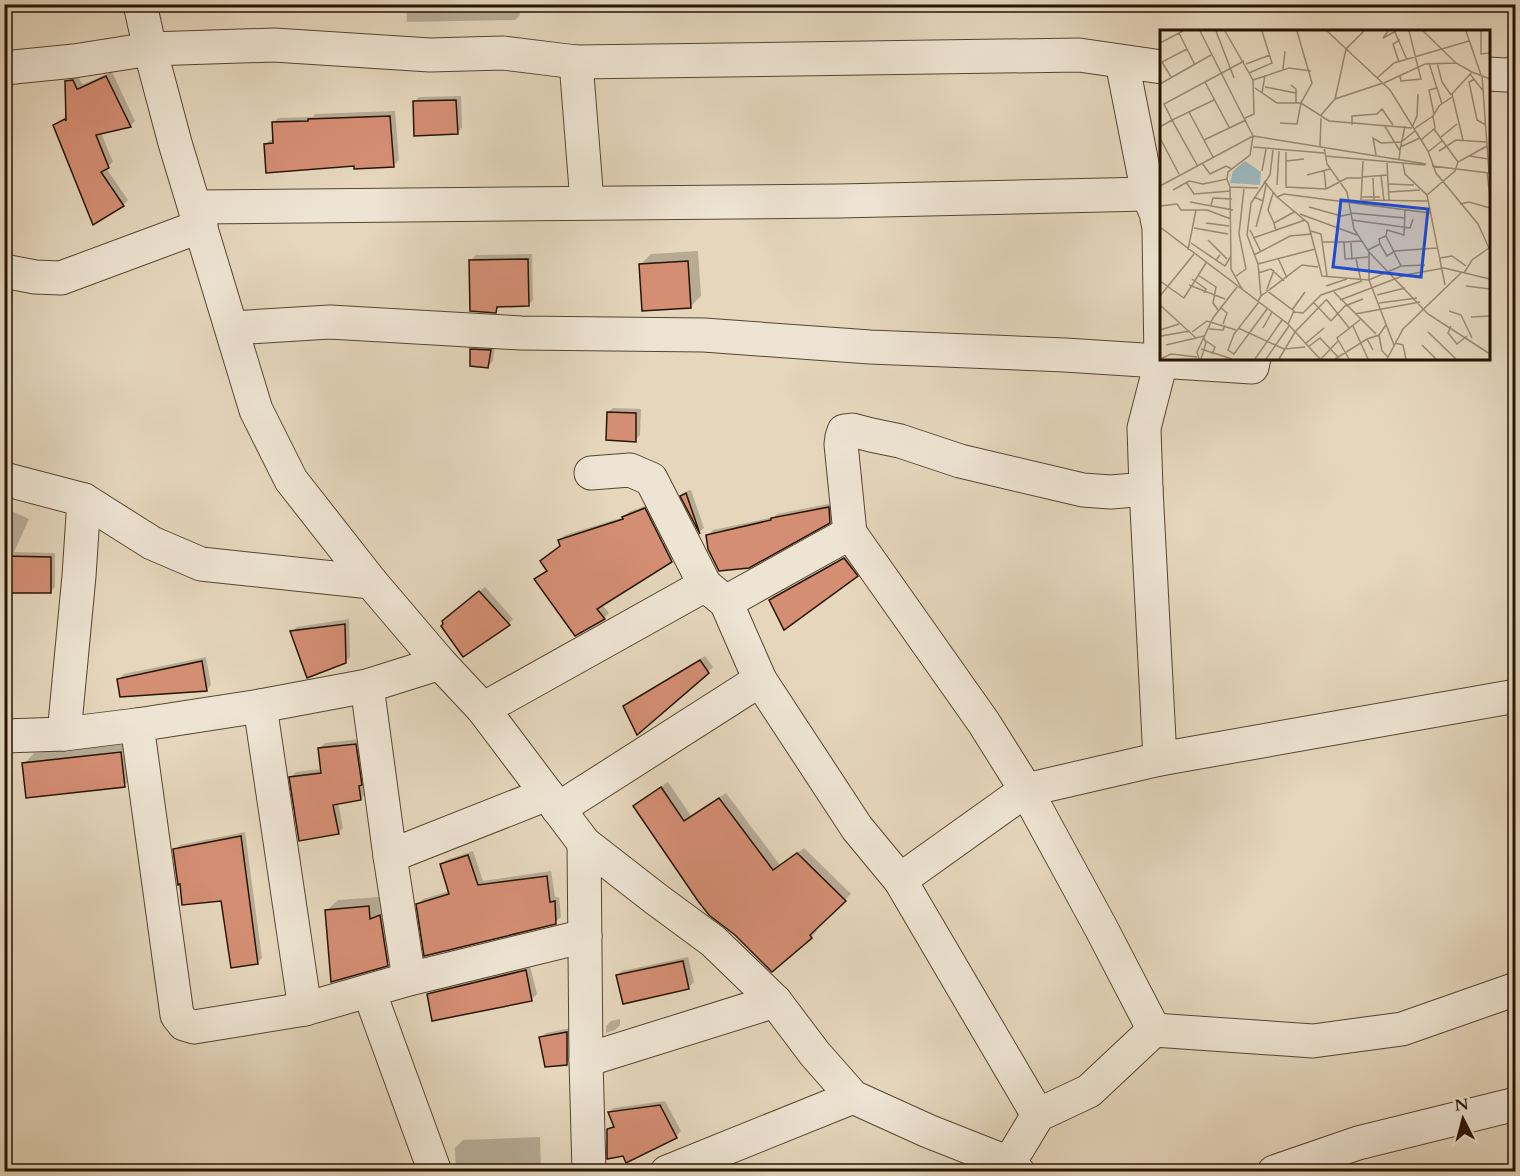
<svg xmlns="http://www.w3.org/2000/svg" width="1520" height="1176" viewBox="0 0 1520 1176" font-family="Cardo,serif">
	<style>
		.shadow { fill: #0003 }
		.building { fill: #d48e74; stroke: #271503; stroke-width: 1.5 }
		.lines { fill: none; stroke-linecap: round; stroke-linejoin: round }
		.minor-casing { stroke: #564531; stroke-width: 35 }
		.minor { stroke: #eee4d3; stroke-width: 33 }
		.inset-road { fill: none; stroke: #998972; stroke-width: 1.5 }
		.view { fill: #1d4ed8; fill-opacity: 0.15; stroke: #1d4ed8; stroke-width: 3 }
		.inset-edge { fill: none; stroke: #271503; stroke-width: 3 }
	</style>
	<rect width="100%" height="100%" fill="#e5d6bc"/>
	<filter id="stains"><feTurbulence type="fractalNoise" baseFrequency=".00333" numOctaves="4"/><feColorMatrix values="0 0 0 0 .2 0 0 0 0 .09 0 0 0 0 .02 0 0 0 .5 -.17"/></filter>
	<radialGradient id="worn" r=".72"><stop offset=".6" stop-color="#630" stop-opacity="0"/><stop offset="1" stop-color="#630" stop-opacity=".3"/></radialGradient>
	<g class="shadow">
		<path d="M406,4H519L520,15L515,20L407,22Z"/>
		<path d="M112,72L135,121L130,126L101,133L113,162L106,168L128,200L123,205L54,126L59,121L68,116L67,81L72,76H78L82,84H84Z"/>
		<path d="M461,96L462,128L457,133L414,102L419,97Z"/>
		<path d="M395,111L399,160L394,165H355L265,145L270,140H274L273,123L278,118L313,117L315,114Z"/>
		<path d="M698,251L701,296L691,306L640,265L651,254Z"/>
		<path d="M532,254L533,300L529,304L500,306L495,311L471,260L476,255Z"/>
		<path d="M476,345L495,346L493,361L488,366L471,349Z"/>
		<path d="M613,408L641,409L640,435L635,440L608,412Z"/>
		<path d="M691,490L704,528L700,531L682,496L687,491Z"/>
		<path d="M833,503L834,516L829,521L708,535L713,530L774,517L777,514Z"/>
		<path d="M650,504L676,556L671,560L602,605L609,613L604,618L576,634L536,580L548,570L562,546L560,540L565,535L624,517L629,512Z"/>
		<path d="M5,508L29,519L14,552L55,553V587L50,592H4Z"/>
		<path d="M850,554L862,570L857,575L770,600L775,595Z"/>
		<path d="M485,587L513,619L509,624L449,616Z"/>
		<path d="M349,619L350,657L345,662L292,632L297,627Z"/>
		<path d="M705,656L713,667L708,672L625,706L630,701Z"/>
		<path d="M206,657L211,685L207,690L119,679L124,674Z"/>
		<path d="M360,739L365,794L361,799L338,802L343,828L338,833L291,777L296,772L322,769L320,748L325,743Z"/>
		<path d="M132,743L135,775L124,785L24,764L34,753Z"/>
		<path d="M668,782L691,816L726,793L780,865L804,848L851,894L815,928L817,931L811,937L772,970L635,807L641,800Z"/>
		<path d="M245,832L262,958L257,963L222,899L175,850L180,845Z"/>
		<path d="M473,851L483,881L551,871L555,897H559L561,917L555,922L418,905L423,899L450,891L441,864L446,860Z"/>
		<path d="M379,897L380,909L390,906L398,954L387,964L327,910L338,900Z"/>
		<path d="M688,957L694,982L689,987L617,975L622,971Z"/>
		<path d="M530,966L537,994L532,999L428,994L433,990Z"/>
		<path d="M620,1019V1025L615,1030L606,1033V1026L611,1021Z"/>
		<path d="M571,1028L572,1058L567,1063L541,1038L546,1033Z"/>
		<path d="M665,1101L681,1131L676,1136L608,1129L614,1124L609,1112L614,1108Z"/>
		<path d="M540,1137L541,1172H456L455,1148L463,1140Z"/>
	</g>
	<g class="building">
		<path d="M106,76L131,127L96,135L109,168L101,172L124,206L93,225L53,125L65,119L66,121L65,81L73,80L77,89H78Z"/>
		<path d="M456,100L458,134L414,136L413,101Z"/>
		<path d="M390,116L394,167L354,169V166L266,173L264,144L273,143L272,122L308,121V119Z"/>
		<path d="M528,259L529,306L497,307L496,313L470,311L469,260Z"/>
		<path d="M688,261L691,308L642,311L639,264Z"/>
		<path d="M470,349L491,350L488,368L470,366Z"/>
		<path d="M607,412L636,413V442L606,440Z"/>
		<path d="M686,493L700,534L680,496Z"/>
		<path d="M829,507L830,523L749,568L719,571L708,549L706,535L771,520V518Z"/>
		<path d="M645,508L672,562L597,609L605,619L575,636L534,579L547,571L540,561L560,546L558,540L623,519L622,517Z"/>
		<path d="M4,556L51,557V593H4Z"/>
		<path d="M844,558L858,576L784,630L769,600Z"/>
		<path d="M479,591L510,625L463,657L441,626L443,624L442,621Z"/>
		<path d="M345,624L346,663L307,678L290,631Z"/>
		<path d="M700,660L709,673L637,735L623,706Z"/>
		<path d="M202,661L207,691L120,697L117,679Z"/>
		<path d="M356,744L362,785L359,786L361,800L333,805L339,834L299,841L289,777L321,773L318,748Z"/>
		<path d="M121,752L125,787L26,798L22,763Z"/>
		<path d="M661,787L684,821L719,798L773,870L797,853L846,901L810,935L812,938L772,972L735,935L709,915L698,901L633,806Z"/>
		<path d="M241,836L258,964L231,968L221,901L182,905L180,884L178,885L173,849Z"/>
		<path d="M468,855L478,885L547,876L550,902L555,901L556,924L424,956L416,904L449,894L440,864Z"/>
		<path d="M369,906L370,919L380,915L388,966L331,982L325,910Z"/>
		<path d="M683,961L689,989L623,1004L616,975Z"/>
		<path d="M526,970L532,1001L432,1021L427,994Z"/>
		<path d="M567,1032V1065L545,1067L539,1037Z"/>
		<path d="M660,1105L677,1138L626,1163L623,1156L607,1159V1129L614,1127L608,1112Z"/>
	</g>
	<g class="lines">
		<defs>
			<g id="minor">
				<path d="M140,4L150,49L175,143L256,410L291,480L371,582L440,663L483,709L584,843L656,899L713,941L775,1001L815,1054L853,1097L928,1131L1009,1163L1018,1172"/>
				<path d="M576,62L587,202"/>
				<path d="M1122,62L1148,194L1156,213L1159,228L1161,362L1144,428L1146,489L1111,492L1083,490L960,461L900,441L871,435L852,430L844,431L842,437L841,444L850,533L726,602L760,680L857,828L900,880L1026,790L1160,759L1516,696"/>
				<path d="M4,68L74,61L150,49L274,45L430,55L503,53L576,62L1079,55L1162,67"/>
				<path d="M1488,74L1506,75L1516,74"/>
				<path d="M195,207L839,201L1148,194"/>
				<path d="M4,271L35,277L61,278L201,226"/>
				<path d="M232,328L330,322L521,333L704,335L870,347L1065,355L1252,367L1254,358"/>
				<path d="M591,473L630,470L651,479L705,585L722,599"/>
				<path d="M4,479L84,500L152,543L201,564L371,582"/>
				<path d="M1146,489L1160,759"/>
				<path d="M850,533L984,723L1026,790L1100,926L1154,1030"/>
				<path d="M440,663L367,686L260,706L137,725L177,1015L184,1024L194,1027L305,1009L409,979L585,936"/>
				<path d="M367,686L390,856L409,979"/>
				<path d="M260,706L305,1009"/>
				<path d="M483,709L705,585"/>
				<path d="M64,734L79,576L84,500"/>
				<path d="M4,736L64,734L137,725"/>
				<path d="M558,809L760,680"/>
				<path d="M584,843L586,1060L589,1172"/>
				<path d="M390,856L547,794"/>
				<path d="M900,880L1038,1115"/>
				<path d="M369,991L435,1172"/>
				<path d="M586,1060L775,1001"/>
				<path d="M667,1172L853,1097"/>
				<path d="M996,1172L1009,1163L1038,1115L1089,1091L1154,1030L1313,1041L1402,1029L1516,989"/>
				<path d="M1274,1172L1358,1143L1516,1104"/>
			</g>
		</defs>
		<use href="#minor" class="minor-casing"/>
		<use href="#minor" class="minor"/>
	</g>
	<g transform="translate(1160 30)">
		<rect width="330" height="330" fill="#e5d6bc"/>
		<path d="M85,131L101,142L100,155L70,153L73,141Z" fill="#9cb6bc"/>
		<path class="inset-road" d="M40,1L93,106L90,125L68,142L67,149M56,1L74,48M65,1L93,50L94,84L85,88M167,1L230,60L268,121L276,143L318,194L329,218M228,1L223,8L236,1M263,1L296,33L312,42L292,64L303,110M306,1L321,45M321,1V24L330,23M235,2L247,30M19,3L35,35M0,13L23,1M239,32L233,14L240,10M269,33L282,74M277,33L282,52L291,65M86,34L110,25M123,39L125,21M312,42L330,49M89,43L112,33L102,1M310,44L324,62M240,46L241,51L261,49L249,1M322,46L329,143M11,47L2,32L27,19M217,48L234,33L309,11M315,49L309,52L317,90L326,95M93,50L129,38L151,41M45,52L69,97M224,53L265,34L296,33M0,54L51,25M131,55L136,59V73M105,57L136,63M95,58L117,73H141L169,91L252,98M102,63L105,45M175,69L186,19L204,1M29,82L53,127M274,84L269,60L277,58M161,85L175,69L223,53M120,93L137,94L141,73L152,53L137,1M192,95V86L217,84L222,79L233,95M224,95L240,121L239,130M0,97L12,90L4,74L84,31M252,97L257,86L258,64M254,99L273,86M274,99L298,132M281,107L297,94M0,108L19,144M44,110L86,90M261,110L275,98L273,86L279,76L292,67M160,116L161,88M93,117L164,123M164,117L167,134L187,162L194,199L209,222L268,284L330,324M240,117L260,108M240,120L245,96M279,121L296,110L326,112M126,122V158M268,122L283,110M216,125L213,108L221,113L241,112L255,101M165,126L265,135M310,126L328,129M126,131L144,129M203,131L201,170L269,171M42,133L50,144L66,136L72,139M227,133L229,170M243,134L245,144L267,165L285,255M37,135L12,90L54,70M272,136L329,143M164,140L166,159M102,141L106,119M327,143L330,167M147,145L170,139M221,145L224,171M202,147L228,145M213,148L214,171M104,151L117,167L124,164L270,183M26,152L34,164L71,161M229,154L254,155M117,155L119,121M0,156L93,106L266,134M70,157L71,239L82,259M126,157L166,159L187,148H202M13,160L29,151L43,154L67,149L70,157L98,158M229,162L260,160M113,163L108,180L114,193M267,165L295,141L298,132L327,116M94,167L103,171L106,155M117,167L148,193L162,246L209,250L241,236L265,235M201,167H220M30,172L73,180M300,174L309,172L330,178M51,175L53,168L72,169M0,176L17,174L21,180H47L71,189M149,177L181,186L191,184M191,183L245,188M140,184L197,205M192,190L250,198L253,189M46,193L69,196M0,197L128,294L160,329M96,197L103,171M34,198L68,204M90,200L101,222M116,201L114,193L134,182M151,201L161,204L167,246M226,206L241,236M93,208L145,190M48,210L67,229M202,211L184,212L185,229L208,227M163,212H184M191,212L192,230M31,213L56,230M220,214L227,226L235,221L277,218M28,220L36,180M208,220L220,214L219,209L226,206L227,200L244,205L245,180M209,223V250L234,315M60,225L56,230L65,236L71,226M94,225L130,206L152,204M118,228L127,248M280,228L292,226L306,236M196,229L201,251M98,234L155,219M98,243L111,239L124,251M304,243L312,230L329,218M38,245L56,257L53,273L58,280M76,246L86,239L79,204L84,159M32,249L46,259L44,263M0,251L24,268L46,233M29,255L65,269M166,256L187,249M306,256L330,259M107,259L114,240M106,260L134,281L128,294M174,262L216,304M217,265L245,258M0,266L34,224M101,266L142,235L158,237M166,269L190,299M180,270L245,245L284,238L330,249M98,271L101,266L98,234L87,205L91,173L110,145L113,120M99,272L74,304L68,320L74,324L107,279M154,273L171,291L185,276L203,269M219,273L257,268M0,275L36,308L44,306M60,277L67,283L63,294M132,280L145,262M289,281L301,285L312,308M134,282L143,283L161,265L202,251M195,284L260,272M311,287L330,286M193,296L208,329M291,296L288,303L297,314L307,306M78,298L124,319L145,317M103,298L112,282M49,299L63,300L65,295M0,300L19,294M32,302L47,291L76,300M268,302L296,329M219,305L222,321L228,327M1,306L30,301M207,309L219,305L226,295M46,311L55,317L52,324M235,313L243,315L246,329M145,314L164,298M6,315L36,308M262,315L276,329M148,317L160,308L178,327M41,319L72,329M0,329L11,324L37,327M39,329L37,322L53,288L77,257M41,329L46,313L44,308M95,329L122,290M106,329L129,296M119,329L135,302L166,270M161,329L178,311M175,329L207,309L213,320M189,329L177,308L201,289M227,329L243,299L301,243"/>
		<path class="view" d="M181,170L268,179L261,247L173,237Z"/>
		<rect width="330" height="330" class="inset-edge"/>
	</g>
	<rect width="1520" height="1176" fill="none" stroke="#e5d6bc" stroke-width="24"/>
	<rect x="6" y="6" width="1508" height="1164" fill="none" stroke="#271503" stroke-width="3"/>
	<rect x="12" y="12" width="1496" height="1152" fill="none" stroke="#271503" stroke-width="1.5"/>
	<g transform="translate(1463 1119) rotate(354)" stroke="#eee4d3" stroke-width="4.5" paint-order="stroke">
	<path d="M0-4.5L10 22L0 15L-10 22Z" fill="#271503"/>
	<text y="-9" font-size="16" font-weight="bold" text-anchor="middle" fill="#271503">N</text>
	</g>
	<rect width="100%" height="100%" filter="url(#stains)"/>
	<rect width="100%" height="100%" fill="url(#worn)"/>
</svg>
